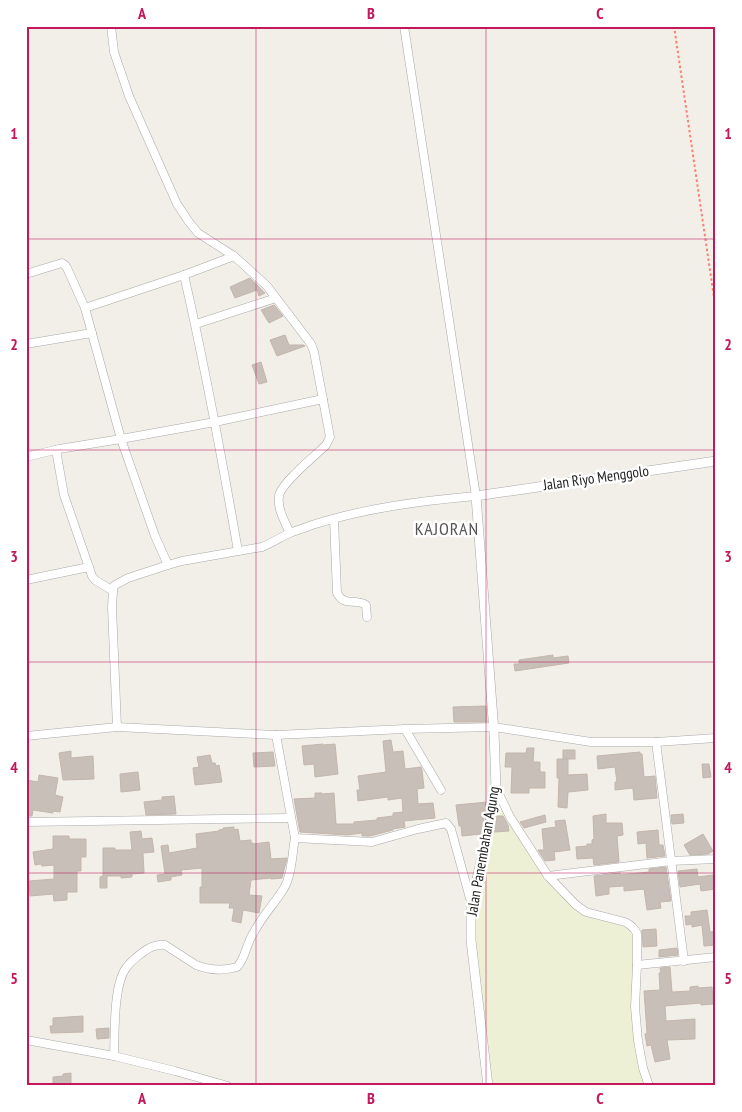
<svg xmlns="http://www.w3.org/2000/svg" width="742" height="1112" viewBox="0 0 742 1112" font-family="'PT Sans Narrow',sans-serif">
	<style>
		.farmland { fill: #eef0d5 }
		.building { fill: #c7bfb8; stroke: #c4b6ab }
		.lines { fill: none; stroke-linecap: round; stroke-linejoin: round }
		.minor-casing { stroke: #a9a9a9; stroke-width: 9 }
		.tertiary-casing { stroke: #a9a9a9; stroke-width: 10 }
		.path { stroke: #fa8072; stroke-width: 2; stroke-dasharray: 2.5 2.5; stroke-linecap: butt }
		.minor { stroke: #fff; stroke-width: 8 }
		.tertiary { stroke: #fff; stroke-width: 9 }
		.grid { fill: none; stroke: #c2185b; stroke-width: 1; stroke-opacity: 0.55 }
		.labels { text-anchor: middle; stroke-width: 5; stroke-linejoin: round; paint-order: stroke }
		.street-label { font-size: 15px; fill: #222; stroke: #fff }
		.quarter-label { font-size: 18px; letter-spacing: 1px; fill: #555; stroke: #fff }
		.neatline { fill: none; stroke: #c2185b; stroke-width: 2 }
		.grid-label { font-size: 16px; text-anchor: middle; font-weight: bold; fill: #c2185b }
	</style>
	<rect width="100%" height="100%" fill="#f2efe9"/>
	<path class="farmland" d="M496,788L548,876L576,905L633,928L635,1007L649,1086H488L470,915Z"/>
	<g class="building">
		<path d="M250,278L265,293L259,296L257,290L235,298L230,287Z"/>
		<path d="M274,305L283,316L269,323L261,310Z"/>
		<path d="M285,335L289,345H304L305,346L277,356L270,340Z"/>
		<path d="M261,362L267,382L259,384L252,365Z"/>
		<path d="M553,655V658L568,656L569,663L515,671L514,664H519V660Z"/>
		<path d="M486,706L487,722H454L453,707Z"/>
		<path d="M391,740L393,752L403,751L405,769L421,767L422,770L424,788L417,789L418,804L433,803L435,818L404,821L405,827L393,829V830L370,836H362V833L347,835L300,832L294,799L315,798V793H322V794L334,793L336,824H354V822L377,820V818L393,816V813L403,812L402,798L388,800V797L358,801L357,790H360L358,776L386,772L383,741Z"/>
		<path d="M323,744V745L335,744L338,774L315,777L314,764L304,765L302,746Z"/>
		<path d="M527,748H534L533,762H540V772H545V788H529V793H511L512,767H505L506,753H526Z"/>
		<rect x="563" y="750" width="12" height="9"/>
		<path d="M71,751V758L93,756L94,779L63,780L59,753Z"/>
		<path d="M273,752L275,766L254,767L253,753Z"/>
		<path d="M640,752V754H642L644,777L655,776L657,798L634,800L633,788L615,790V782H617L615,767L598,769L597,756Z"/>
		<path d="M210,755L212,763H215L216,766L219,765L222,782L195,785L193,768L199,767L197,757Z"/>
		<path d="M557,759H568V775L587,774L588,790L568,792L567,808L558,807L559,778H557Z"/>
		<path d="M702,764H709L711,777L703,778Z"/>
		<path d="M138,772L140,790L121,792L120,774Z"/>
		<path d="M39,775L58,778L55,795L63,797L60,812L53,811V813L33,810L32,816H26V780L38,782Z"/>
		<path d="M174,796L176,814L146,815L144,802L162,800V797Z"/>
		<path d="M487,802L481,834L462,836L461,826H459L456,805Z"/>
		<path d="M606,814V823H622L623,835L617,836L619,862L594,865L593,858L577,859L576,847L587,846V844H592V840L594,839L593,816Z"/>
		<path d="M683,814L684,823L672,824L671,815Z"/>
		<path d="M545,815L546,822L524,828L520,822Z"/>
		<path d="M497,816H503L508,825L509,831L494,832Z"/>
		<path d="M565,820L570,850L554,852L555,860L545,861L538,850H544L542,829L556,827L555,821Z"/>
		<path d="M234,827V830L238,829L240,841L251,840V843H253V844L269,842L271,859L287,858L282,878L271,879V878L251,880L249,895L262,896L259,913L243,910L241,923L232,921L234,908H229L230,903H200V887H202V868L181,870L182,875L171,877V880L158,882L157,875L165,874L161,846L168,845L169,853L197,848L196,834L219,831V830L224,829L223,828Z"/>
		<path d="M658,830L659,845H663L665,856L647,858L646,843L638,844L637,832Z"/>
		<path d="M141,831L142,839L152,838L154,852L143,853L144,873L132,874V877L121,878V876H107V888H100V877L103,876V848H115V850H132L130,832Z"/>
		<path d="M703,834L713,851L708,854L690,855L684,845Z"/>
		<path d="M53,836H69V839H86V857H81V871H77V892H67V900L54,901L53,894L30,896L29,881L54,879V865L42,866L41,864L35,865L33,852L53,849Z"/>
		<path d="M666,867L671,901L660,902L661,908L647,910L644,889L624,891V886L609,887V894L596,896L594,876L620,873V875L649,872V869Z"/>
		<path d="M697,869L698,877L713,875L714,880H716V889L701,891L700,884L680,887L678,871Z"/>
		<path d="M707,910L710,932L716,931V945L704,946L702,925L692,927V924L686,925L685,916H691V912Z"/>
		<path d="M656,929L657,946L643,947L642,930Z"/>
		<path d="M677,948L678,955L659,957V950Z"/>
		<path d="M670,967L672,992L690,991V987L698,986V988L712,987L713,1004L701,1005V1003L665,1006L666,1021L695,1019V1039L667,1040L670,1059L655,1062L651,1045L647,1046L645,1034L647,1033L644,991L660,990L659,973H661L660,968Z"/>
		<path d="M83,1016V1032L51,1033L50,1026H53V1018Z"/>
		<path d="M109,1028V1038L97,1039L96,1029Z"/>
		<path d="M71,1073V1083L60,1084V1086H53V1077L63,1076V1074Z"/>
	</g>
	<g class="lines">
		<defs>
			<g id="minor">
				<path d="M111,26L114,52L129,96L177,204L189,222L198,233L234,256L267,286L311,344L314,352L330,437L326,445C316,455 280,484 279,496C277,509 285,522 290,533"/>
				<path d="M26,274L62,263L65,265L67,268L85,308L121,439L155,536L168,565"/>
				<path d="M184,275C205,366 222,459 238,551"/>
				<path d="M85,308L184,275L234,256"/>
				<path d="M196,324L276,298"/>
				<path d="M26,344L92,333"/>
				<path d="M56,450L64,495L92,576L95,580L113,591"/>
				<path d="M26,457L59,449L121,439L215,422L323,399"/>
				<path d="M334,519L337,593C344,607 355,598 366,605L367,617"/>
				<path d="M26,580L89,567"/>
				<path d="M117,727L112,607L113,591L114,586L117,584L128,578L168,565L182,561L262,547C272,543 281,537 290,533C297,530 305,528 312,525C365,508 420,501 476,496L404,26"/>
				<path d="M405,729L441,790"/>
				<path d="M276,735L295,838"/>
				<path d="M26,736L117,727L276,735L405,729L494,727L591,742H656L716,738"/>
				<path d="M656,742L684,961"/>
				<path d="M496,788L510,817L548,876L576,905L586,912L625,922C631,925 635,928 637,934V965L635,1007L638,1041L643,1068L649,1086"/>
				<path d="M26,822L291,818"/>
				<path d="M548,876L671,861L716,859"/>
				<path d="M637,965L716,957"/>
				<path d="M26,1040L114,1056L175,1071L228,1086"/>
				<path d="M114,1056C115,1034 113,986 126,968C130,962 137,957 143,952C150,947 156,944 165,945L196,965C209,970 224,971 237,967C244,960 245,951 249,942C250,939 252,935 254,932C262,917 273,905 283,890C292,876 292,854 295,838L372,842L418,829L446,823L451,829L471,902"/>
				<path d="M26,1085L27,1086"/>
			</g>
			<path id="tertiary" d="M488,1086L471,940V904L488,832L496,788L494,732L476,496L716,461"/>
		</defs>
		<use href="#minor" class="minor-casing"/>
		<use href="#tertiary" class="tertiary-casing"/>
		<path class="path" d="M674,26L716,311"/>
		<use href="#minor" class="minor"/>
		<use href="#tertiary" class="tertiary"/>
	</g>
	<path class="grid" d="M256,26V1086M486,26V1086M26,239H716M26,450H716M26,662H716M26,873H716"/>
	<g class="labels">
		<g class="street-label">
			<text transform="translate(596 478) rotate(-8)" y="5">Jalan Riyo Menggolo</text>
			<text transform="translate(483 851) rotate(-80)" y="5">Jalan Panembahan Agung</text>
		</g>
		<g class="quarter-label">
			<text x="447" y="535">KAJORAN</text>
		</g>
	</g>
	<rect width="742" height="1112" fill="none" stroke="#ffffff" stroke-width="55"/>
	<rect x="28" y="28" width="686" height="1056" class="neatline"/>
	<g class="grid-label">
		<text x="142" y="19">A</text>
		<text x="371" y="19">B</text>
		<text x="600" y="19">C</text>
		<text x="14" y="139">1</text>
		<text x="728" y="139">1</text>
		<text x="14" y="350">2</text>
		<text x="728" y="350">2</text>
		<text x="14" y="562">3</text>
		<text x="728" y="562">3</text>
		<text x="14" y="773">4</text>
		<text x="728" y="773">4</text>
		<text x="14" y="984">5</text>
		<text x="728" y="984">5</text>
		<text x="142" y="1104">A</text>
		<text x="371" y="1104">B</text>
		<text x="600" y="1104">C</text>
	</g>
</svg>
